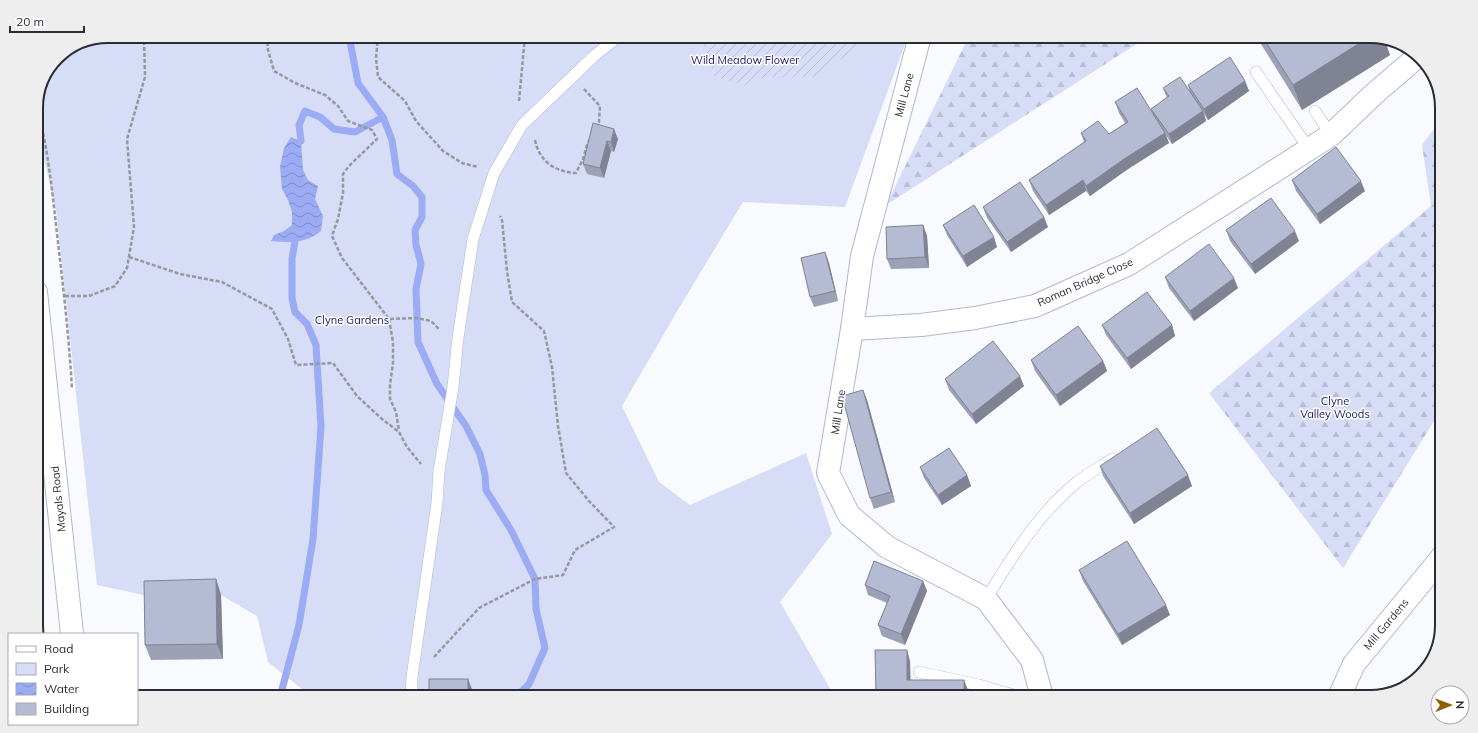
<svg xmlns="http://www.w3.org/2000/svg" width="1478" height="733" viewBox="0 0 1478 733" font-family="Mulish,sans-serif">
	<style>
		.green { fill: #d7ddf6 }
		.forest { fill: url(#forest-firs) }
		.garden { fill: url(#garden-furrows) }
		.water { fill: url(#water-waves) }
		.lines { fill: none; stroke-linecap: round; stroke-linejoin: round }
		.stream { stroke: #9babf4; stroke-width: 7 }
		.service-casing { stroke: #b2b8ce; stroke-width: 12 }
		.minor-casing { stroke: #b2b8ce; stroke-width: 24 }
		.secondary-casing { stroke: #b2b8ce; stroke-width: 24 }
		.path { stroke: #96989e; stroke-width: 2.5; stroke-dasharray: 4 2; stroke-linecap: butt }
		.service { stroke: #fff; stroke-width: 11 }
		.minor { stroke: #fff; stroke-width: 22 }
		.secondary { stroke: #fff; stroke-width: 22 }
		.wall { fill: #9ca1b5 }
		.shaded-wall { fill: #7f8393 }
		.building { fill: #b5bbd2; stroke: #7f8393 }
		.labels { text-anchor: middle; stroke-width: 3; stroke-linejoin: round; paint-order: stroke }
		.park-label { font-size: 11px; fill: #1a196b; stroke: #fff }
		.street-label { font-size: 11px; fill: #292c34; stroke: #fff }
		.rim { fill: none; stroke: #292c34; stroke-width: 2 }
	</style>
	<defs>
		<pattern id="forest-firs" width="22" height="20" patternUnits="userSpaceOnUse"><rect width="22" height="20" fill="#d7ddf6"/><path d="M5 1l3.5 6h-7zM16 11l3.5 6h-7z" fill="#b9bed4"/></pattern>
		<pattern id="garden-furrows" width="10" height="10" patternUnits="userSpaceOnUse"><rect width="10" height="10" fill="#d7ddf6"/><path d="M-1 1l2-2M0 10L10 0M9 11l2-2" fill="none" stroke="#b9bed4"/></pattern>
		<pattern id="water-waves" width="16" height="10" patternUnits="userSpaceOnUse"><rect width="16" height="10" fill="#9babf4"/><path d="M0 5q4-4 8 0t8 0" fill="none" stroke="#7e8bc6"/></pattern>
	</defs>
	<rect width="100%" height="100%" fill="#f8fafe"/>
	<path class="green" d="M108,36H908L845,207L743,202L679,308L622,406L659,482L690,505L806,453L832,534L780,602L835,697H312L268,662L257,616L221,595L149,596L97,585L56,210L36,125V103L57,57L80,41Z"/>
	<g class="forest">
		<path d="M969,36H1149L886,205Z"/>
		<path d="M1442,118V408L1343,568L1209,393L1431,206L1422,145Z"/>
	</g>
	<path class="garden" d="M703,36H864L850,53L815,77H764L748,86L715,77L705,54Z"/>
	<path class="water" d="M291,137L301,141L303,170L308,180L318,186L315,199L323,216L321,231C307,243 289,243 271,241L274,235L284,231L292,225V212L288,200L282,189L280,167L284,148Z"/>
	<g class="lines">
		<g class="stream">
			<path d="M349,36L358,83L383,117L392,140L397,174L413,186L422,197V217L415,230L416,245L421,264L416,289L418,342L437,384L466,426L480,454L485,475L486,490L511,530L535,579L536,609L545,648L529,684L516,697"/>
			<path d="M301,141L299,125L305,111L320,117L334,129L355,132L383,117"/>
			<path d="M280,697L299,625L313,539L321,427L316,345L307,324L295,312L292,298V259L295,241"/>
		</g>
		<defs>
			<g id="service">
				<path d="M1256,72L1309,149"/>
				<path d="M1315,111L1331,135"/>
				<path d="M986,599C1012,557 1037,515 1076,483C1087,474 1100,467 1112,459"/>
				<path d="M919,672L979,685L1021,697"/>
				<path d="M411,697L412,677L437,503L439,471L453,387L458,338L473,239L494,173L522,125L594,56L619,36"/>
			</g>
			<g id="minor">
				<path d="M920,36L862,256L852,329L828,473L849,515L887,547L986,599L1032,660L1042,697"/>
				<path d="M852,329L921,325L975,318L1035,306L1129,264L1331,135L1374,94L1417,57"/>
				<path d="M1339,697L1354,664L1442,557"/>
			</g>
			<path id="secondary" d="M36,292L72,634"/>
		</defs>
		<use href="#service" class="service-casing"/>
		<use href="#minor" class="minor-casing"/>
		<use href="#secondary" class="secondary-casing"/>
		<g class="path">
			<path d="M267,36L268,50L274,71L295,83L325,95L338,106L348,121L372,130L377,139L349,166L343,174V193L338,219L332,236L342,258L389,319L417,318L431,321L440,330"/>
			<path d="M378,36L376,58L378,77L405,101L416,121L443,151L462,163L478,167"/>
			<path d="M584,89L600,106L599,122L596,127"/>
			<path d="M519,101L525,36"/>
			<path d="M36,104C48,146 52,190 57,234C63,285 69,337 72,389"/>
			<path d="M535,140C539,161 555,172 576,173L583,159L587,145L590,139"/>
			<path d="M129,257L180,274L222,282L272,309L288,339L296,365L333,363L357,396L382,419L399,432L407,447L421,464"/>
			<path d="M65,296H89L115,286L127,268L134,227L127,139L145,77L144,36"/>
			<path d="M389,319L393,342V363L390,385V399L396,412L399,431"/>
			<path d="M434,657L479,608L535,579L563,575L575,550L614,527L589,501L566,473L558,426L552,367L544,331L512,302L507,271L502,220L500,216"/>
		</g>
		<use href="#service" class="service"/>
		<use href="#minor" class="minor"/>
		<use href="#secondary" class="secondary"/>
	</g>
	<g class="wall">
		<path d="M1256,36H1370L1384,39L1390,55L1302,110Z"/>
		<path d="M1245,81L1249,91L1208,120L1204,114L1206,121L1172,144L1165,134L1169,143L1128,169L1090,196L1086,191L1049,215L1033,191L1029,180L1084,142L1081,133L1109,134L1125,123L1119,113L1115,102L1153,114L1151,109L1167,98L1163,88L1190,93L1188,85Z"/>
		<path d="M593,123L618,139L614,152L611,151L604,178L587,174L583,164Z"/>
		<path d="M1292,180L1365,191L1320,224L1296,191Z"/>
		<path d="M983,207L1048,227L1011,252L987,218Z"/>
		<path d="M923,225L927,236L929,268L891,269L887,259Z"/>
		<path d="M943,225L997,247L967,267L947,235Z"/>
		<path d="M1226,230L1299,241L1255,274L1230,241Z"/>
		<path d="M825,252L829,263L838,301L814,307L810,297Z"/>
		<path d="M1165,277L1238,288L1194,321L1169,288Z"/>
		<path d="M1102,325H1172L1175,336L1131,369L1106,335Z"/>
		<path d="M1031,360L1103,361L1107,371L1060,406L1035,371Z"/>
		<path d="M945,379L1024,386L976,424L949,390Z"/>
		<path d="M863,390L867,400L895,502L874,509L870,498Z"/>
		<path d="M1100,466L1192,486L1134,524L1103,476Z"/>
		<path d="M920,467L967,475L971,486L942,505L924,478Z"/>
		<path d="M1079,570L1170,615L1122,645L1083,581Z"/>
		<path d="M216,579L221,595L223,659L151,660L145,645Z"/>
		<path d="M923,581L927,591L905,645L882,636L878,625L887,603L868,595L865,585Z"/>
	</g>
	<g class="shaded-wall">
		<path d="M1371,36L1384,39L1390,55L1302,110L1293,85Z"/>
		<path d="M1245,81L1249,91L1208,120L1204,109Z"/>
		<path d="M1203,111L1206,121L1172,144L1169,134Z"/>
		<path d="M614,129L618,139L614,152L611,142Z"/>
		<path d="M1165,133L1169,143L1128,169L1090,196L1086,186L1124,159Z"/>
		<path d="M607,141L611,151L604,178L600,168Z"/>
		<path d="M1083,180L1086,191L1049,215L1046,205Z"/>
		<path d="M1361,181L1365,191L1320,224L1317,214Z"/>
		<path d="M1044,217L1048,227L1011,252L1007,242Z"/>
		<path d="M923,225L927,236L929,268L925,257Z"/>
		<path d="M1295,231L1299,241L1255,274L1251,264Z"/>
		<path d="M994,237L997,247L967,267L963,256Z"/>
		<path d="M825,252L829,263L838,301L835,291Z"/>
		<path d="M1234,278L1238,288L1194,321L1190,311Z"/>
		<path d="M1172,325L1175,336L1131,369L1127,358Z"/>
		<path d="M1103,361L1107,371L1060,406L1056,395Z"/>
		<path d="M1020,376L1024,386L976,424L972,414Z"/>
		<path d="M863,390L867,400L895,502L891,492Z"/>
		<path d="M967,475L971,486L942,505L938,495Z"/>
		<path d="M1188,475L1192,486L1134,524L1130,513Z"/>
		<path d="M216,579L221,595L223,659L217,644Z"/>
		<path d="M923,581L927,591L905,645L901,634Z"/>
		<path d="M1166,605L1170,615L1122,645L1118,634Z"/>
		<path d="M907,650L910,661L911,691L907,680Z"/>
		<path d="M468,679L472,689V697H468Z"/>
		<path d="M964,680L968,690V697H964Z"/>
	</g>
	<g class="building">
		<path d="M1262,36H1371L1293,85Z"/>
		<path d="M1230,57L1245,81L1204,109L1188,85Z"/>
		<path d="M1180,77L1203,111L1169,134L1151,109L1169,96L1163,88Z"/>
		<path d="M1137,88L1165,133L1124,159L1086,186L1083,180L1046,205L1029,180L1086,141L1081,133L1098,121L1109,134L1128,122L1115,102Z"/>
		<path d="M593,123L614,129L611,142L607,141L600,168L583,164Z"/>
		<path d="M1336,147L1361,181L1317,214L1292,180Z"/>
		<path d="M1020,182L1044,217L1007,242L983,207Z"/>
		<path d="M1271,198L1295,231L1251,264L1226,230Z"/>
		<path d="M974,205L994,237L963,256L943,225Z"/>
		<path d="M923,225L925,257L887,259L886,227Z"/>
		<path d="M1209,244L1234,278L1190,311L1165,277Z"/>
		<path d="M825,252L835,291L810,297L801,258Z"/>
		<path d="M1147,292L1172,325L1127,358L1102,325Z"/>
		<path d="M1078,326L1103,361L1056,395L1031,360Z"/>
		<path d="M993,341L1020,376L972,414L945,379Z"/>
		<path d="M863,390L891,492L870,498L842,396Z"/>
		<path d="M1157,428L1188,475L1130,513L1100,466Z"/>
		<path d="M949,448L967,475L938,495L920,467Z"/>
		<path d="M1127,541L1166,605L1118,634L1079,570Z"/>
		<path d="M874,561L923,581L901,634L878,625L890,596L865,585Z"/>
		<path d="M216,579L217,644L145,645L144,581Z"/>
		<path d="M875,650H907V680H964V697H876Z"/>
		<rect x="429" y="679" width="39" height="18"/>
	</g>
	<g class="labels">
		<g class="park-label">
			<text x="745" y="64">Wild Meadow Flower</text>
			<text x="352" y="324">Clyne Gardens</text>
			<text x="1335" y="405">Clyne<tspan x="1335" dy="13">Valley Woods</tspan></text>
		</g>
		<g class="street-label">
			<text transform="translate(904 95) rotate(-75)" y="4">Mill Lane</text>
			<text transform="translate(1085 282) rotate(-24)" y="4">Roman Bridge Close</text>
			<text transform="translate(838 412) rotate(-81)" y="4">Mill Lane</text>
			<text transform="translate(58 499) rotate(-96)" y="4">Mayals Road</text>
			<text transform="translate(1386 624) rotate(-50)" y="4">Mill Gardens</text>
		</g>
	</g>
	<path d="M0 0H1478V733H0ZM108 43H1370A65 65 0 0 1 1435 108V625A65 65 0 0 1 1370 690H108A65 65 0 0 1 43 625V108A65 65 0 0 1 108 43Z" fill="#eeeeef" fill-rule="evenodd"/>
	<path class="rim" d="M108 43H1370A65 65 0 0 1 1435 108V625A65 65 0 0 1 1370 690H108A65 65 0 0 1 43 625V108A65 65 0 0 1 108 43Z"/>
	<rect x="8" y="633" width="130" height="92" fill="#ffffff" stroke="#a9abae"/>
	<rect x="16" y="646" width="20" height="6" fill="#ffffff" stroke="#a9abae"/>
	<text x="44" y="653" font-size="12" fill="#292c34">Road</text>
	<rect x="16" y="663" width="20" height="12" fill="#d7ddf6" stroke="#a9abae"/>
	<text x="44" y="673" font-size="12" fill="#292c34">Park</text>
	<rect x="16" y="683" width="20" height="12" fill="url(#water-waves)" stroke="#a9abae"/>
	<text x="44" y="693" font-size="12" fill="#292c34">Water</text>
	<rect x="16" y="703" width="20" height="12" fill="#b5bbd2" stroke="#a9abae"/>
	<text x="44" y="713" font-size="12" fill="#292c34">Building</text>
	<g transform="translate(1450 705) rotate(89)"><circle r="19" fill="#ffffff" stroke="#a9abae"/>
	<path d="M0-3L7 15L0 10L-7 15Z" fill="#8c6003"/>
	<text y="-6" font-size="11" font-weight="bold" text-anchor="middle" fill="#292c34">N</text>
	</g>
	<path d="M10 26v6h74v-6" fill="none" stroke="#292c34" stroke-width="2"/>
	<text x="16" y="26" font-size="12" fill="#292c34" stroke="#ffffff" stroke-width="3" paint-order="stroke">20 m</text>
</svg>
